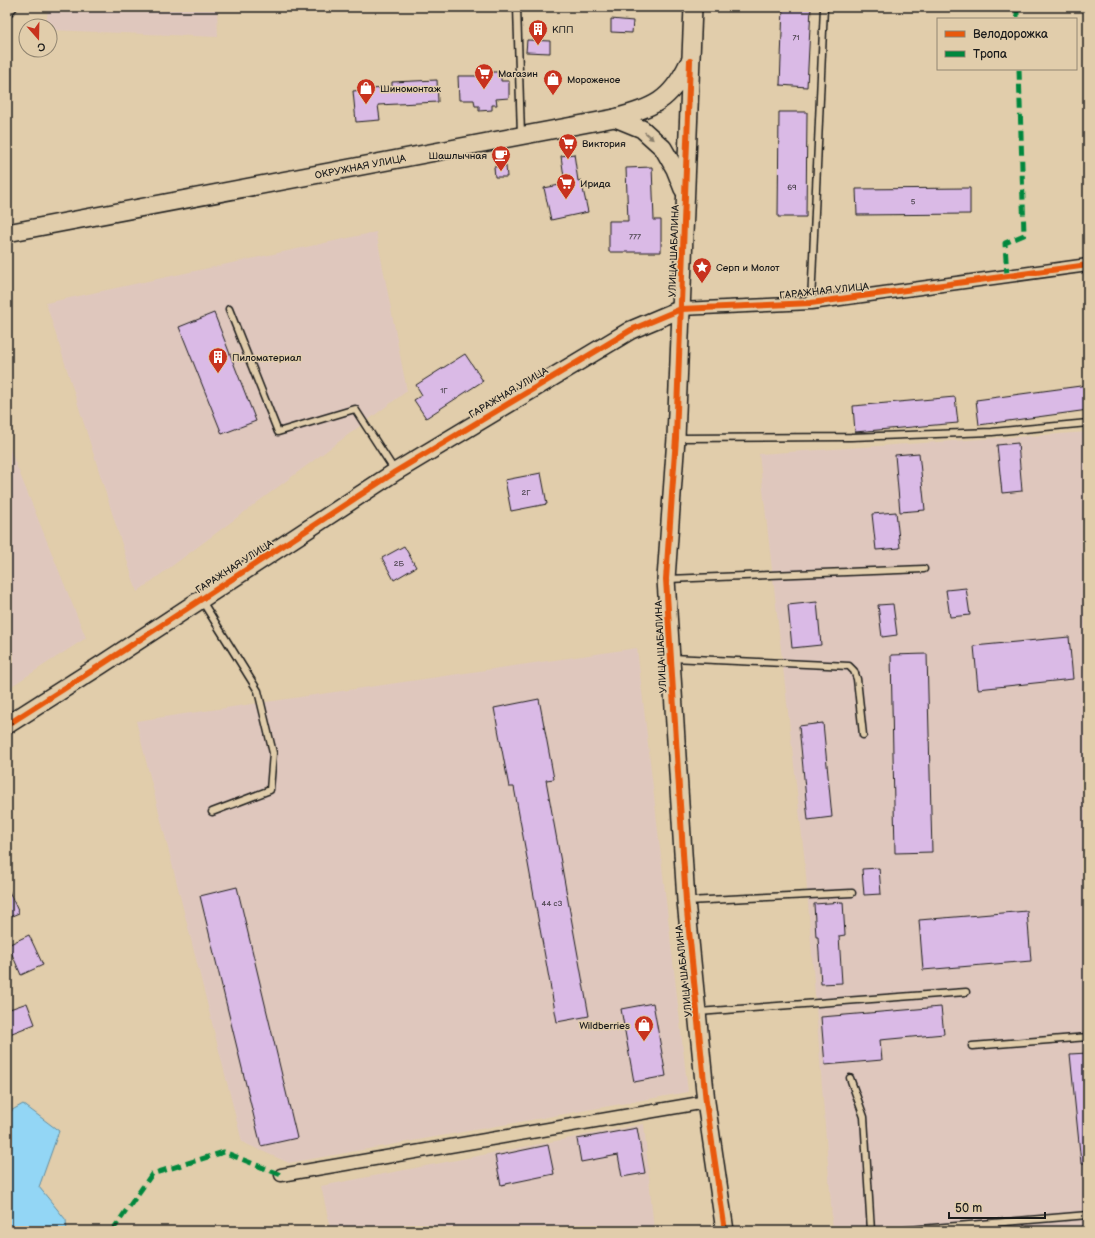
<svg xmlns="http://www.w3.org/2000/svg" width="1095" height="1238" viewBox="0 0 1095 1238" font-family="'Balsamiq Sans',sans-serif">
	<style>
		.built { fill: #dfc7bd }
		.water { fill: #93d6f5; stroke: #638c9e }
		.building { fill: #dabae6; stroke: #1c1c1c }
		.lines { fill: none; stroke-linecap: round; stroke-linejoin: round }
		.lane-casing { stroke: #1c1c1c; stroke-width: 9 }
		.street-casing { stroke: #1c1c1c; stroke-width: 15 }
		.secondary-casing { stroke: #1c1c1c; stroke-width: 20 }
		.lane { stroke: #e1cdab; stroke-width: 6 }
		.street { stroke: #e1cdab; stroke-width: 12 }
		.secondary { stroke: #e1cdab; stroke-width: 17 }
		.quiet { stroke: #00873e; stroke-width: 5; stroke-dasharray: 10 5; stroke-linecap: butt }
		.cycleway-casing { stroke: #e1cdab; stroke-width: 8 }
		.cycleway { stroke: #e8590c; stroke-width: 6 }
		.oneway { fill: #887d6b }
		.labels { text-anchor: middle; stroke-width: 3; stroke-linejoin: round; paint-order: stroke }
		.number-label { font-size: 8px; fill: #4c444e }
		.poi-label { font-size: 10px; fill: #1c1c1c; stroke: #e1cdab; text-anchor: start }
		.street-label { font-size: 10px; fill: #1c1c1c; stroke: #e1cdab }
	</style>
	<rect width="100%" height="100%" fill="#e1cdab"/>
	<filter id="ink" filterUnits="userSpaceOnUse"><feTurbulence type="fractalNoise" baseFrequency=".025" numOctaves="2"/><feDisplacementMap in="SourceGraphic" scale="8" xChannelSelector="R" yChannelSelector="G"/><feConvolveMatrix kernelMatrix="1 2 1 2 8 2 1 2 1" color-interpolation-filters="sRGB"/></filter>
	<g filter="url(#ink)">
		<g class="built">
			<path d="M48,7H217L218,37L50,30V26H46Z"/>
			<path d="M376,232L407,391L137,592L46,303Z"/>
			<path d="M1088,432V1231H833L805,863L759,454Z"/>
			<path d="M7,442L86,638L7,689Z"/>
			<path d="M637,648L688,1092L289,1163L242,1142L136,721Z"/>
			<path d="M644,1124L654,1231H331L321,1186Z"/>
		</g>
		<path class="water" d="M23,1104L59,1131L39,1187L66,1220L67,1231H7V1113Z"/>
		<g class="building">
			<path d="M783,7H811L807,87L780,85Z"/>
			<path d="M611,19L633,21L632,33L611,32Z"/>
			<path d="M527,40L550,41V53L526,52Z"/>
			<path d="M485,72H501V81H509V98L496,99L497,105H492V110L479,111V106H475L474,100H459L458,76H485Z"/>
			<path d="M437,80L438,102L378,105L380,120L356,122L353,91L392,87V82Z"/>
			<path d="M779,112H807L806,217H778Z"/>
			<path d="M574,154L578,181L581,180L588,212L551,220L544,188L565,184L561,156Z"/>
			<path d="M506,166L507,177H495L494,167Z"/>
			<path d="M652,167L654,220H661V252H609V221H628L626,168Z"/>
			<path d="M970,188V214L857,215L856,189Z"/>
			<path d="M214,313L256,421L222,434L179,327Z"/>
			<path d="M465,354L483,381L426,418L414,400L422,395L416,385Z"/>
			<path d="M1088,385V410L979,425L976,400Z"/>
			<path d="M955,397L958,423L855,432L853,406Z"/>
			<path d="M1018,443L1022,491L1002,493L997,445Z"/>
			<path d="M919,453L925,510L900,512L895,455Z"/>
			<path d="M541,473L547,504L511,511L505,480Z"/>
			<path d="M896,512L900,548L876,550L872,514Z"/>
			<path d="M404,546L416,567L394,580L382,558Z"/>
			<path d="M966,588L970,615L950,617L946,590Z"/>
			<path d="M817,602L821,645L792,648L788,605Z"/>
			<path d="M893,604L897,635L882,637L878,605Z"/>
			<path d="M1069,637L1073,679L978,689L974,646Z"/>
			<path d="M927,654L932,852L895,853L891,655Z"/>
			<path d="M539,699L554,779L546,780L589,1016L557,1022L514,787H509L494,708Z"/>
			<path d="M823,723L832,817L808,820L799,726Z"/>
			<path d="M879,868L881,894L864,895L862,869Z"/>
			<path d="M7,887L19,913L7,918Z"/>
			<path d="M237,887L297,1138L261,1146L200,896Z"/>
			<path d="M843,902L845,935L839,936L842,983L821,984L818,937H816L814,904Z"/>
			<path d="M1027,911L1031,961L923,970L919,920Z"/>
			<path d="M29,935L43,965L21,975L8,945Z"/>
			<path d="M27,1003L35,1024L7,1035V1010Z"/>
			<path d="M653,1003L666,1076L634,1082L621,1009Z"/>
			<path d="M941,1007L944,1034L880,1040L882,1060L825,1065L821,1017Z"/>
			<path d="M1088,1053V1163H1081L1070,1054Z"/>
			<path d="M637,1128L645,1173L622,1177L618,1155L581,1162L577,1139Z"/>
			<path d="M548,1145L554,1174L501,1185L495,1156Z"/>
		</g>
		<g class="lines">
			<defs>
				<g id="lane">
					<path d="M517,7L521,135"/>
					<path d="M7,15L14,7"/>
					<path d="M811,303L824,7"/>
					<path d="M229,309L278,432L355,409L395,471"/>
					<path d="M677,438L851,437L992,432L1088,423"/>
					<path d="M668,579L924,569"/>
					<path d="M202,601L258,691L273,753L270,790L212,812"/>
					<path d="M672,658L849,666L854,671L857,679L863,735"/>
					<path d="M687,901L852,893"/>
					<path d="M698,1012L966,992"/>
					<path d="M972,1046L1088,1037"/>
					<path d="M850,1078L864,1117L871,1231"/>
					<path d="M897,1231L1088,1215"/>
				</g>
				<g id="street">
					<path d="M681,309L811,303L1088,265"/>
					<path d="M281,1175L706,1102"/>
				</g>
				<g id="secondary">
					<path d="M693,7L676,438L666,579L686,901L706,1102L725,1231"/>
					<path d="M615,118L642,129L663,148L675,169L683,189"/>
					<path d="M7,233L615,118C653,107 670,102 688,64"/>
					<path d="M7,725L101,665L395,472L631,330L681,309"/>
				</g>
			</defs>
			<use href="#lane" class="lane-casing"/>
			<use href="#street" class="street-casing"/>
			<use href="#secondary" class="secondary-casing"/>
			<use href="#lane" class="lane"/>
			<use href="#street" class="street"/>
			<use href="#secondary" class="secondary"/>
			<g class="quiet">
				<path d="M1017,7V19"/>
				<path d="M1007,277L1005,243L1024,235L1019,69"/>
				<path d="M112,1231L152,1174L224,1152L281,1175"/>
			</g>
			<defs>
				<g id="cycleway">
					<path d="M690,61L676,438L666,579L686,901L706,1102L725,1231"/>
					<path d="M7,725L101,665L395,472L631,330L681,309L811,303L1088,265"/>
				</g>
			</defs>
			<use href="#cycleway" class="cycleway-casing"/>
			<use href="#cycleway" class="cycleway"/>
		</g>
		<defs><path id="oneway-solid" d="M-6-.8H1V-3.2L6.5 0L1 3.2V.8H-6Z"/></defs>
		<use class="oneway" href="#oneway-solid" transform="translate(649 136) rotate(42)"/>
	</g>
	<defs>
		<symbol id="building-pin" viewBox="-11 -11 22 30"><path d="M0 17L-7.5 6A9.5 9.5 0 1 1 7.5 6Z" fill="#c8321e" stroke="#e1cdab"/><path d="M-4-6H4V6H1V3H-1V6H-4ZM-2.5-4.3h1.7v1.8h-1.7ZM.8-4.3h1.7v1.8H.8ZM-2.5-1h1.7V.8h-1.7ZM.8-1h1.7V.8H.8Z" fill="#fff"/></symbol>
		<symbol id="supermarket-pin" viewBox="-11 -11 22 30"><path d="M0 17L-7.5 6A9.5 9.5 0 1 1 7.5 6Z" fill="#c8321e" stroke="#e1cdab"/><path d="M-6-5.5h2.5l.6 2H6L4.5 2H-2.5L-4.4-4H-6ZM-1.5 3.2a1.3 1.3 0 1 0 .1 0ZM3 3.2a1.3 1.3 0 1 0 .1 0Z" fill="#fff"/></symbol>
		<symbol id="shop-pin" viewBox="-11 -11 22 30"><path d="M0 17L-7.5 6A9.5 9.5 0 1 1 7.5 6Z" fill="#c8321e" stroke="#e1cdab"/><path d="M-5-2.5h2.3a2.7 3.5 0 0 1 5.4 0H5L5.5 6h-11ZM-1.5-2.5h3a1.5 2.3 0 0 0-3 0Z" fill="#fff"/></symbol>
		<symbol id="cafe-pin" viewBox="-11 -11 22 30"><path d="M0 17L-7.5 6A9.5 9.5 0 1 1 7.5 6Z" fill="#c8321e" stroke="#e1cdab"/><path d="M-5.5-4.5H6V0H3Q3 3.5 0 3.5H-2.5Q-5.5 3.5-5.5 0ZM3-3.2v2h1.7v-2ZM-6 4.5H4V6H-6Z" fill="#fff"/></symbol>
		<symbol id="sight-pin" viewBox="-11 -11 22 30"><path d="M0 17L-7.5 6A9.5 9.5 0 1 1 7.5 6Z" fill="#c8321e" stroke="#e1cdab"/><path d="M0-6L1.8-2.2L6-1.7L2.9 1.2L3.7 5.4L0 3.3L-3.7 5.4L-2.9 1.2L-6-1.7L-1.8-2.2Z" fill="#fff"/></symbol>
	</defs>
	<g fill-rule="evenodd">
		<use href="#building-pin" x="527" y="18" width="22" height="30"/>
		<use href="#supermarket-pin" x="473" y="62" width="22" height="30"/>
		<use href="#shop-pin" x="542" y="68" width="22" height="30"/>
		<use href="#shop-pin" x="355" y="77" width="22" height="30"/>
		<use href="#supermarket-pin" x="557" y="132" width="22" height="30"/>
		<use href="#cafe-pin" x="490" y="144" width="22" height="30"/>
		<use href="#supermarket-pin" x="555" y="172" width="22" height="30"/>
		<use href="#sight-pin" x="691" y="256" width="22" height="30"/>
		<use href="#building-pin" x="207" y="346" width="22" height="30"/>
		<use href="#shop-pin" x="633" y="1014" width="22" height="30"/>
	</g>
	<g class="labels">
		<g class="number-label">
			<text x="796" y="40">71</text>
			<text x="792" y="190">69</text>
			<text x="913" y="204">5</text>
			<text x="635" y="239">777</text>
			<text x="444" y="393">1Г</text>
			<text x="526" y="495">2Г</text>
			<text x="399" y="566">2Б</text>
			<text x="552" y="906">44 с3</text>
		</g>
		<g class="poi-label">
			<text x="552" y="33">КПП</text>
			<text x="498" y="77">Магазин</text>
			<text x="567" y="83">Мороженое</text>
			<text x="380" y="92">Шиномонтаж</text>
			<text x="582" y="147">Виктория</text>
			<text x="487" y="159" text-anchor="end">Шашлычная</text>
			<text x="580" y="187">Ирида</text>
			<text x="716" y="271">Серп и Молот</text>
			<text x="232" y="361">Пиломатериал</text>
			<text x="630" y="1029" text-anchor="end">Wildberries</text>
		</g>
		<g class="street-label">
			<text transform="translate(360 166) rotate(-11)" y="4">ОКРУЖНАЯ УЛИЦА</text>
			<text transform="translate(673 251) rotate(-88)" y="4">УЛИЦА ШАБАЛИНА</text>
			<text transform="translate(824 290) rotate(-6)" y="4">ГАРАЖНАЯ УЛИЦА</text>
			<text transform="translate(508 392) rotate(-31)" y="4">ГАРАЖНАЯ УЛИЦА</text>
			<text transform="translate(234 566) rotate(-33)" y="4">ГАРАЖНАЯ УЛИЦА</text>
			<text transform="translate(660 647) rotate(-93)" y="4">УЛИЦА ШАБАЛИНА</text>
			<text transform="translate(683 971) rotate(-96)" y="4">УЛИЦА ШАБАЛИНА</text>
		</g>
	</g>
	<rect width="1095" height="1238" fill="none" stroke="#e1cdab" stroke-width="24"/>
	<rect x="12" y="12" width="1071" height="1214" fill="none" stroke="#1c1c1c" stroke-width="1.5" filter="url(#ink)"/>
	<rect x="937" y="18" width="140" height="52" fill="#e1cdab" stroke="#928672"/>
	<rect x="945" y="31" width="20" height="6" fill="#e8590c" stroke="#928672"/>
	<text x="973" y="38" font-size="12" fill="#1c1c1c">Велодорожка</text>
	<rect x="945" y="51" width="20" height="6" fill="#00873e" stroke="#928672"/>
	<text x="973" y="58" font-size="12" fill="#1c1c1c">Тропа</text>
	<g transform="translate(38 38) rotate(160)"><circle r="19" fill="#e1cdab" stroke="#928672"/>
	<path d="M0-3L7 15L0 10L-7 15Z" fill="#c8321e"/>
	<text y="-6" font-size="11" font-weight="bold" text-anchor="middle" fill="#1c1c1c">С</text>
	</g>
	<path d="M949 1212v6h96v-6" fill="none" stroke="#1c1c1c" stroke-width="2"/>
	<text x="955" y="1212" font-size="12" fill="#1c1c1c" stroke="#e1cdab" stroke-width="3" paint-order="stroke">50 m</text>
</svg>
